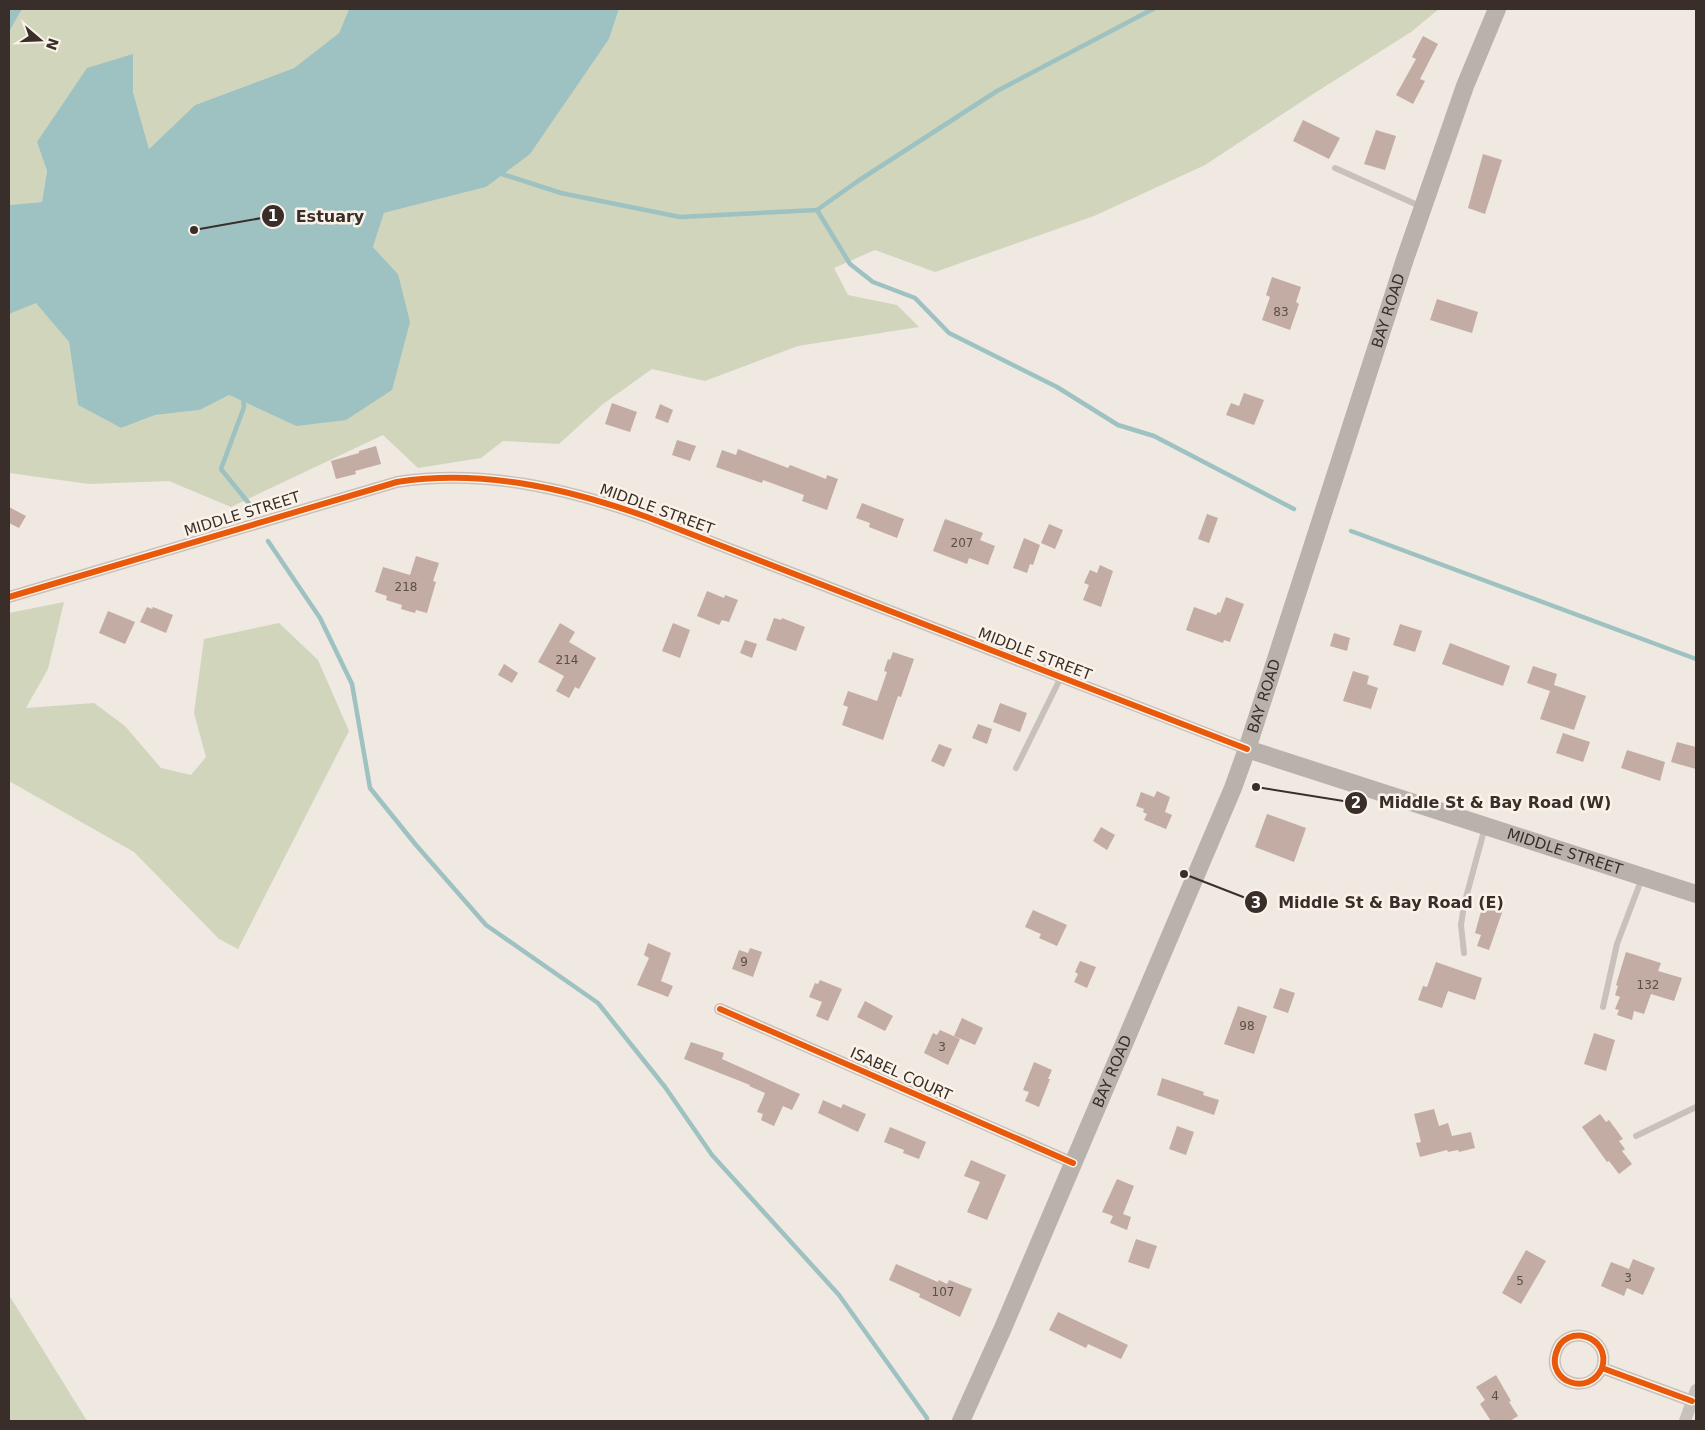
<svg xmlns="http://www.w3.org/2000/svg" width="1705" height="1430" viewBox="0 0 1705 1430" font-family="'DejaVu Sans',sans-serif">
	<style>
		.green { fill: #d0d5bc }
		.water { fill: #9ec1c1 }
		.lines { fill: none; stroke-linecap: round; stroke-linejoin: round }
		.stream { stroke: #9ec1c1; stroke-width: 4.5 }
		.building { fill: #c3aca3 }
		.service { stroke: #c8c1bb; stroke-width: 6 }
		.minor { stroke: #c8c1bb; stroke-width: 12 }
		.secondary { stroke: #b9b1ab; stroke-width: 18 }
		.cycleway-casing { stroke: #fbf3ea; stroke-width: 9 }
		.cycleway { stroke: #e8590c; stroke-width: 6 }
		.labels { text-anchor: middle; stroke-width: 5; stroke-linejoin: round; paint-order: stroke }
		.number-label { font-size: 12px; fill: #5c4e48 }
		.street-label { font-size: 15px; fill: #392e29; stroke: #fbf3ea }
		.leader { fill: none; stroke: #392e29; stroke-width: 2 }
		.callout-dot { fill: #392e29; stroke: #fbf3ea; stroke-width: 2 }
		.mark-label { font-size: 15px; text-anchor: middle; font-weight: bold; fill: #fff }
		.callout-label { font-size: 16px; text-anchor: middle; font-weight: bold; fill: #392e29; stroke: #fbf3ea; stroke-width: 5; stroke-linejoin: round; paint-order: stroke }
	</style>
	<rect width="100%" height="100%" fill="#efe9e2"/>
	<g class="green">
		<path d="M22,9H349L339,33L294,68L195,105L149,149L133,92V54L37,142L47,171L42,202L9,205V32Z"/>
		<path d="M619,9H1439L1411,32L1310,96L1205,165L1094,216L935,272L875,250L834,268L848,295L897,305L919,327L798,346L705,381L652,369L603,404L559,444L503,441L481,458L418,468L383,435L231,507L169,481L89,484L9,473V314L36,302L69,342L78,405L121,428L155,415L200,410L229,395L296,426L398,274L373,247L384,213L486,187L533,148L609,39Z"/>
		<path d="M64,602L48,669L26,708L94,703L125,726L161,768L191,775L206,757L194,713L204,639L279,623L318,660L349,731L238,949L219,939L134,852L9,781V613Z"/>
		<path d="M9,1295L87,1421H9Z"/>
	</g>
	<g class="water">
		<path d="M9,9H22L9,32Z"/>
		<path d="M349,9H619L609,39L530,154L486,187L384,213L373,247L398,274L410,322L392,390L346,420L296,426L229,395L200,410L155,415L121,428L78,405L69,342L36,303L9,314V205L42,202L47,171L37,142L87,68L133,54V92L149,149L195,105L294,68L339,33Z"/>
	</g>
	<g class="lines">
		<g class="stream">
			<path d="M499,173L561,193L680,217L817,210L858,181L997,91L1153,9"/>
			<path d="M817,210L850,264L873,282L915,298L949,333L1057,387L1118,425L1154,436L1294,509"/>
			<path d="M243,397L244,407L221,469L251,506"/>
			<path d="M1351,531L1696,659"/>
			<path d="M268,541L320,618L352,684L370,788L416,845L486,925L598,1003L665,1087L712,1155L839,1295L927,1418V1421"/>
		</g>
	</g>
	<g class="building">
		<path d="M1423,36L1438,44L1420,79L1425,81L1413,104L1396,95L1416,59L1412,57Z"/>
		<path d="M1303,120L1340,138L1329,159L1293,141Z"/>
		<path d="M1376,130L1396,136L1385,170L1364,164Z"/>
		<path d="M1483,154L1502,160L1485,214L1468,208Z"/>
		<path d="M1272,277L1301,287L1296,302L1299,304L1290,330L1262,320L1270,297L1266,295Z"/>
		<path d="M1437,299L1478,312L1472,333L1430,320Z"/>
		<path d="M1244,393L1264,400L1254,425L1226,415L1231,403L1239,406Z"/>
		<path d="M612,403L637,412L630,432L605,424Z"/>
		<path d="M660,404L673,410L668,423L655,418Z"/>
		<path d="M677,440L696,446L690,461L672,455Z"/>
		<path d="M376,446L381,464L355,471L356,474L336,479L331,461L359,453V451Z"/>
		<path d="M738,449L788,468L790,465L826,479L827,475L838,479L827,510L802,501L804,495L763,480L762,483L716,467L722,450L736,455Z"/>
		<path d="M862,503L904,519L897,538L869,527L870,523L856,518Z"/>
		<path d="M9,507L26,516L19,528L9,523Z"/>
		<path d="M1207,514L1218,518L1209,543L1198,539Z"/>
		<path d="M945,519L983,533L980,540L995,546L988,565L969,558L967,564L933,551Z"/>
		<path d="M1049,524L1063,530L1055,549L1041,543Z"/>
		<path d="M1024,538L1040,545L1033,565L1030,564L1027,573L1013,568Z"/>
		<path d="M416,556L439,563L433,581L436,582L427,613L416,610L415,613L401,609L402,605L386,600L387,596L375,592L383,567L410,575Z"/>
		<path d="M1100,565L1113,571L1101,607L1083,600L1089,585L1084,583L1090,570L1097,573Z"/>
		<path d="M707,591L724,598L725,595L738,600L729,622L722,620L719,625L697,616Z"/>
		<path d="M1226,597L1244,604L1230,642L1224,640L1223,643L1186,630L1194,607L1216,615L1218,612L1220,613Z"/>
		<path d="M147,607L152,609L153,607L173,615L166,633L140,622Z"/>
		<path d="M108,611L135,622L125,644L99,633Z"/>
		<path d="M774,618L781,620L782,618L805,627L796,651L766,640Z"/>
		<path d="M560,623L575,632L569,642L596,658L579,689L575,687L569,698L556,691L564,676L538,662Z"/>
		<path d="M673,623L690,630L680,658L662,651Z"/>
		<path d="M1400,624L1422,631L1415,652L1393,645Z"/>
		<path d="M1334,633L1350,638L1347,651L1330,646Z"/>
		<path d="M745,640L757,644L752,658L740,653Z"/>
		<path d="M1450,643L1510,666L1503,686L1442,664Z"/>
		<path d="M893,652L914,659L901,697L898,696L883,740L842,725L848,707L843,705L848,691L877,701L887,672L884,671L888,659L890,660Z"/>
		<path d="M504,664L518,673L512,683L498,675Z"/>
		<path d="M1533,666L1557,674L1554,685L1586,696L1574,730L1540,719L1550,691L1527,683Z"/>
		<path d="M1353,671L1369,676L1367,684L1378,688L1371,709L1343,701Z"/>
		<path d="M1000,703L1027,713L1020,732L993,722Z"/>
		<path d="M978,724L992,729L987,744L972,738Z"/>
		<path d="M1563,733L1590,742L1583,762L1556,753Z"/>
		<path d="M1677,742L1696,747V769L1671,762Z"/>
		<path d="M939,744L952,749L944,767L931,761Z"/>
		<path d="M1627,750L1665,762L1660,781L1621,768Z"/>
		<path d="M1157,791L1170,797L1165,812L1172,815L1166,829L1144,820L1147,814L1143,812L1144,809L1136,806L1141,792L1154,797Z"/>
		<path d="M1267,814L1306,828L1294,862L1255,847Z"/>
		<path d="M1101,827L1115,835L1107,850L1093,841Z"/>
		<path d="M1485,897L1505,904L1489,950L1477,946L1481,935L1475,933Z"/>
		<path d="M1033,910L1067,925L1057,946L1039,938L1041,934L1025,927Z"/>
		<path d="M648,943L671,953L661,981L673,986L668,997L637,985L649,958L644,955Z"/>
		<path d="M750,948L762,952L753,977L732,969L739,950L748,953Z"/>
		<path d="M1626,952L1661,963L1658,971L1682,978L1674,1001L1651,994L1644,1014L1634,1011L1632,1020L1617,1015L1619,1010L1615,1009L1620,997L1615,995L1618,986L1616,985Z"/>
		<path d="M1080,961L1096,967L1087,988L1074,982L1078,974L1075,972Z"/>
		<path d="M1436,962L1482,978L1475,1000L1448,991L1442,1008L1418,1000L1423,986L1427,987Z"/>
		<path d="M820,980L842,989L828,1021L816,1016L822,1002L809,997L815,983L818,984Z"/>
		<path d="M1280,988L1295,993L1288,1013L1273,1008Z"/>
		<path d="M865,1001L893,1016L885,1031L857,1017Z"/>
		<path d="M1238,1006L1267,1016L1254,1054L1224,1044Z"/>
		<path d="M962,1018L983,1028L975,1045L954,1036Z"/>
		<path d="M940,1030L960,1039L948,1065L924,1053L933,1033L937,1035Z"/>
		<path d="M1594,1033L1615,1040L1606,1071L1584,1064Z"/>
		<path d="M691,1042L724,1053L722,1059L800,1094L792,1110L783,1106L774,1126L761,1120L763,1114L757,1112L765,1093L749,1086L750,1085L684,1059Z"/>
		<path d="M1034,1062L1052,1070L1048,1079H1050L1039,1107L1025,1101L1029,1092L1023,1090Z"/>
		<path d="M1162,1078L1204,1092L1203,1095L1219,1100L1214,1115L1157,1095Z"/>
		<path d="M823,1100L841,1108L843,1104L866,1114L858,1132L818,1113Z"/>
		<path d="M1434,1109L1439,1126L1448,1123L1452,1136L1471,1132L1475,1148L1459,1152L1458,1150L1448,1152L1447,1150L1420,1157L1416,1143L1421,1142L1414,1114Z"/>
		<path d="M1600,1114L1606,1122L1609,1120L1623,1139L1619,1141L1625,1149L1622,1151L1632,1164L1619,1174L1609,1161L1607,1162L1582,1127Z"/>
		<path d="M1177,1126L1194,1132L1186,1155L1169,1149Z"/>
		<path d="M890,1127L926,1142L919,1159L903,1153L904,1150L884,1142Z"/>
		<path d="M971,1160L1006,1175L987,1220L967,1212L980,1182L964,1176Z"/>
		<path d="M1117,1179L1134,1186L1123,1214L1131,1217L1127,1230L1110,1223L1113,1216L1102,1212Z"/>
		<path d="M1136,1239L1157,1246L1149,1269L1128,1262Z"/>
		<path d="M1526,1250L1546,1261L1521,1304L1502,1293Z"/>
		<path d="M1633,1259L1655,1268L1643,1295L1627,1288L1624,1296L1601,1286L1611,1262L1629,1269Z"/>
		<path d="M896,1264L938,1282L939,1280L947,1284L949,1280L972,1289L960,1317L919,1297L920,1294L889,1280Z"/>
		<path d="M1058,1312L1128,1345L1121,1359L1088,1344L1086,1348L1049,1330Z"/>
		<path d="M1496,1375L1511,1401L1509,1402L1518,1416L1510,1421H1491L1480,1404L1485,1400L1476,1387Z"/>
	</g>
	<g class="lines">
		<g class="service">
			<path d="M1335,168L1422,207"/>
			<path d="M1016,768L1061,677"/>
			<path d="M1464,953L1461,925L1464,905L1485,827"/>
			<path d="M1603,1007L1617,944L1642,878"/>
			<path d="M1636,1136L1696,1107"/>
		</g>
		<g class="minor">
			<path d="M9,597L397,482C483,469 566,488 647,517L1247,749"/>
			<path d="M720,1009L1073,1163"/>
			<path d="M1602,1368C1589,1397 1547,1382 1556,1353C1565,1322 1612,1336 1602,1368L1692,1401"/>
			<path d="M1685,1421L1696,1390"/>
		</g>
		<g class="secondary">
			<path id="s1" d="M1247,749L1696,894"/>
			<path id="s2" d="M961,1421L1003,1328L1233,788L1247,749L1405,259L1465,86L1497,9"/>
		</g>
		<defs>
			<g id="cycleway">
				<path d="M9,597L397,482C483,469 566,488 647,517L1247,749"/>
				<path d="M720,1009L1073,1163"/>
				<path d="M1602,1368C1589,1397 1547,1382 1556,1353C1565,1322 1612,1336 1602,1368L1692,1401"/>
			</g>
		</defs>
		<use href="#cycleway" class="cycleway-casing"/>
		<use href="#cycleway" class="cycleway"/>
	</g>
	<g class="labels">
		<g class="number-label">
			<text x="1281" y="316">83</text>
			<text x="962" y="547">207</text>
			<text x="406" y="591">218</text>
			<text x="567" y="664">214</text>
			<text x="744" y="966">9</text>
			<text x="1648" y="989">132</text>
			<text x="1247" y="1030">98</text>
			<text x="942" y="1051">3</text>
			<text x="1628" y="1282">3</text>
			<text x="1520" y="1285">5</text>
			<text x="943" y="1296">107</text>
			<text x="1495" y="1400">4</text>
		</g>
		<g class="street-label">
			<text dy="5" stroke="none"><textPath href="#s2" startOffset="1191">BAY ROAD</textPath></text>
			<text transform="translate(657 509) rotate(20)" y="5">MIDDLE STREET</text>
			<text transform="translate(242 514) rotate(-17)" y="5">MIDDLE STREET</text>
			<text transform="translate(1035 654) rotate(21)" y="5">MIDDLE STREET</text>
			<text dy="5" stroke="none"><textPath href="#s2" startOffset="786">BAY ROAD</textPath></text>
			<text dy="5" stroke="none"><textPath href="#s1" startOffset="334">MIDDLE STREET</textPath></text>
			<text dy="5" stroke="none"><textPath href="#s2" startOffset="381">BAY ROAD</textPath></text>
			<text transform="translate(901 1074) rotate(24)" y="5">ISABEL COURT</text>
		</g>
	</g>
	<path class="leader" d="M194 230L273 216M1256 787L1356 803M1184 874L1256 902"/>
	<g class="callout-dot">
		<circle cx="194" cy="230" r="5"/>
		<circle cx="1256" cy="787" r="5"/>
		<circle cx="1184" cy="874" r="5"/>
		<circle cx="273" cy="216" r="12"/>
		<circle cx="1356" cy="803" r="12"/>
		<circle cx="1256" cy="902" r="12"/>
	</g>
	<g class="mark-label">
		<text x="273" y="221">1</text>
		<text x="1356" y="808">2</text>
		<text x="1256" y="908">3</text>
	</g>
	<g class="callout-label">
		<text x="330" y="222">Estuary</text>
		<text x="1495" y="808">Middle St &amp; Bay Road (W)</text>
		<text x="1391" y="908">Middle St &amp; Bay Road (E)</text>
	</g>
	<rect width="1705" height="1430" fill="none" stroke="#392e29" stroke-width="20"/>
	<g transform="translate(40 40) rotate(109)" stroke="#fbf3ea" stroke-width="4" paint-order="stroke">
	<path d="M0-4L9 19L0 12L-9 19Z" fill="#392e29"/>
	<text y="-8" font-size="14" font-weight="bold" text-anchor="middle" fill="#392e29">N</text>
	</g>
</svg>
